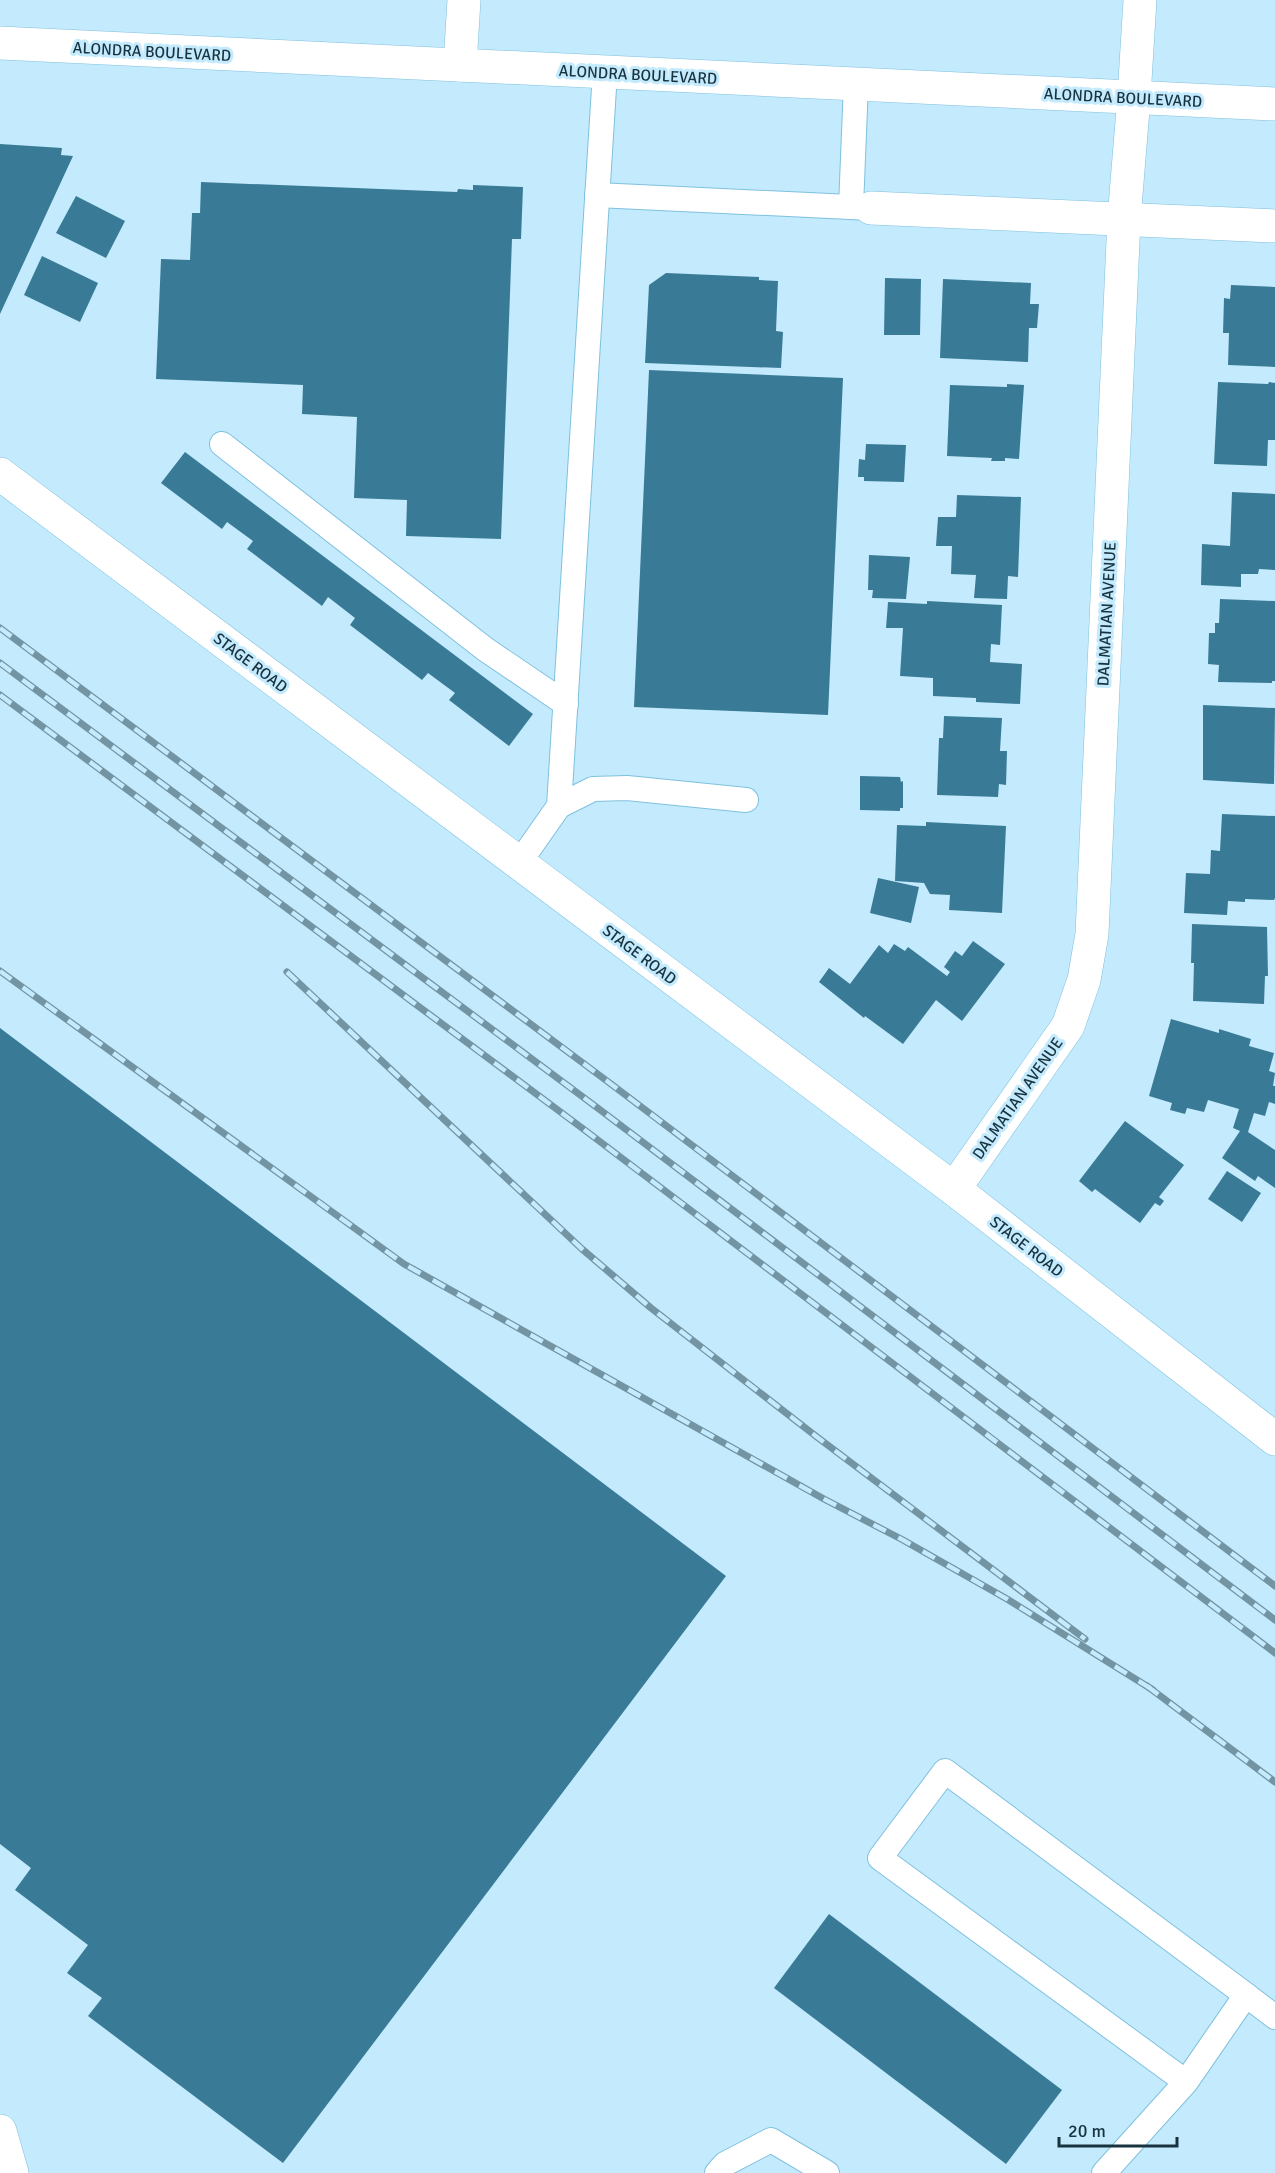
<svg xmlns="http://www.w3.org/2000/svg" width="1275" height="2173" viewBox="0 0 1275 2173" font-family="Signika,sans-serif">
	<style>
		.building { fill: #397b96 }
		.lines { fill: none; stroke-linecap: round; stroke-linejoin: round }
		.service-casing { stroke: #7fc1de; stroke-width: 26 }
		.minor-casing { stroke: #7fc1de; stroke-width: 34 }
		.tertiary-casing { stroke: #7fc1de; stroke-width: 34 }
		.secondary-casing { stroke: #7fc1de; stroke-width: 34 }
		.service { stroke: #fff; stroke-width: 24 }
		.minor { stroke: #fff; stroke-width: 33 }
		.tertiary { stroke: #fff; stroke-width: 33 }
		.secondary { stroke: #fff; stroke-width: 33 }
		.rail-casing { stroke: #7394a3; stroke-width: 7 }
		.rail { stroke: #c4eafd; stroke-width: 4.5; stroke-dasharray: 14; stroke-linecap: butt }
		.labels { text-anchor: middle; stroke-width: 6; stroke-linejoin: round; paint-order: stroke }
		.street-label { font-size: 16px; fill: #18333f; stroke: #c4eafd }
	</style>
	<rect width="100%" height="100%" fill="#c4eafd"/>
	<g class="building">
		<path d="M0,144L62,148L61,155L73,156L0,314Z"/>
		<path d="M201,182L457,192L458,189L473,190V185L523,187L521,239H512L501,539L406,536L407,500L354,498L357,417L302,414L303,385L156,379L161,259L190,260L192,213H200Z"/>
		<path d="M76,196L125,221L106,258L56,233Z"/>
		<path d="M42,256L98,283L80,322L24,295Z"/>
		<path d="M666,273L759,277V280L778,281L776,331L783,332L781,368L645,363L649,285Z"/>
		<path d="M885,278L921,279L920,335H884Z"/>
		<path d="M943,279L1031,283L1030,304H1039L1037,328H1029L1028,362L940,358Z"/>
		<path d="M1231,285L1275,287V367L1228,365L1229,333H1223L1224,298L1230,299Z"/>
		<path d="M649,370L843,378L828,715L634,707Z"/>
		<path d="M1218,382L1268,384L1269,382L1275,383V440H1268L1267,466L1214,464Z"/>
		<path d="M1007,384L1024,385L1019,459L1005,458V461H991L992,458L947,456L950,385L1007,387Z"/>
		<path d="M866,444L906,445L904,482L864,481V477H858L859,459L865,460Z"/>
		<path d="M185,452L533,714L509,746L449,700L455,693L428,673L422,680L350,625L355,618L328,597L322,606L247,549L253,541L227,522L222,529L161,483Z"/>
		<path d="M1232,492L1275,494V570L1259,569L1258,574H1241V587L1201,585L1202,544L1230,546Z"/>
		<path d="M957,495L1021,497L1018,577L1008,576L1007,599L974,598L976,575L951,574L952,546H936L938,517H956Z"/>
		<path d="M869,555L910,557L906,599L872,598L873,590H868Z"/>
		<path d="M1220,599L1275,601V681H1272V683L1218,682L1219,665L1208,664L1209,633H1215V623H1219Z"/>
		<path d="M927,601L1002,605L1000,645L991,644L990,662L1022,664L1020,704L976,702V698L933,696V678L900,676L903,628H886L888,602L927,604Z"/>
		<path d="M1203,705L1275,708L1274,784L1203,780Z"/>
		<path d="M944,716L1002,718L1000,751H1007L1006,785L999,784L998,797L937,795L939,738H943Z"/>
		<path d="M860,776L900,777L901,782L903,781V808H900V811L860,810Z"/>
		<path d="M1222,814L1275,816V898L1274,900L1245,899V902L1228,901L1227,915L1184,913L1186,873L1210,874L1211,850L1220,851Z"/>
		<path d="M926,822L1006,826L1002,913L949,910L950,895L930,894L924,883L895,881L897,825L926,826Z"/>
		<path d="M878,878L919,887L911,923L870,913Z"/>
		<path d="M1192,924L1267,927L1268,976H1265L1264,1004L1193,1001L1194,963H1191Z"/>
		<path d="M973,941L1005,964L962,1021L936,1000L903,1044L865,1016L864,1018L819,982L829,968L850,984L879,945L888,953L894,944L905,951L908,947L947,976L950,972L944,967L955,951L962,956Z"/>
		<path d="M1171,1019L1219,1033V1029L1251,1039L1249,1046L1274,1053L1269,1071L1275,1073L1273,1086H1275V1104L1269,1102L1265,1116L1254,1113L1248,1132L1275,1150V1188L1258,1176L1255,1181L1222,1158L1240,1131L1233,1128L1239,1109L1208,1100L1204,1112L1187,1108L1185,1114L1170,1110L1172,1103L1149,1096Z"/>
		<path d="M0,1028L726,1576L283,2163L88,2016L102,1998L67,1973L88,1945L15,1890L31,1868L0,1844Z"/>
		<path d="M1125,1121L1184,1165L1159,1197L1164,1201L1160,1206L1155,1203L1140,1223L1095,1189L1092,1192L1079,1181Z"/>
		<path d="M1227,1171L1261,1193L1242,1222L1208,1199Z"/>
		<path d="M829,1914L1062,2090L1006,2164L774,1988Z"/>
	</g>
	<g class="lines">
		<defs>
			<g id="service">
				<path d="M597,195L871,208"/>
				<path d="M851,207L856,84"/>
				<path d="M222,444L485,649L566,704"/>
				<path d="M559,806L593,789L627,788L746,800"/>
				<path d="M519,863L559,806L605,72"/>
				<path d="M1246,1995L1275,2017"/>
				<path d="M717,2173L725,2164L771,2140L827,2173"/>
				<path d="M1104,2173L1186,2082L1246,1995L945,1771L880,1858L1186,2082"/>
			</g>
			<g id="minor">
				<path d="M460,65L464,0"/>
				<path d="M871,208L1275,226"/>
				<path d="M954,1189L1068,1026L1084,980L1092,934L1124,219L1134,97L1140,0"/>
			</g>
			<path id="tertiary" d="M0,2131L12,2173"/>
			<g id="secondary">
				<path d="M0,43L1275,104"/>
				<path d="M0,474L954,1189L1275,1439"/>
			</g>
		</defs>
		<use href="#service" class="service-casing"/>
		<use href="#minor" class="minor-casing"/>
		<use href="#tertiary" class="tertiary-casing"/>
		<use href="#secondary" class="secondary-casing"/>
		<use href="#service" class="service"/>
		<use href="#minor" class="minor"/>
		<use href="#tertiary" class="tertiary"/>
		<use href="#secondary" class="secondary"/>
		<defs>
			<g id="rail">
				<path d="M0,628L611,1084L1275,1586"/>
				<path d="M0,663L595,1106L1275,1620"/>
				<path d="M0,695L582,1128L1275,1653"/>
				<path d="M0,971L404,1264L824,1499L903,1540L1007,1599L1153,1690"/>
				<path d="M287,972L582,1249L651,1308L817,1437L1085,1639"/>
				<path d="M1147,1686L1275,1782"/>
			</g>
		</defs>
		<use href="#rail" class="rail-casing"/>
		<use href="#rail" class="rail"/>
	</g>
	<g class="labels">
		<g class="street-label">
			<text transform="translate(152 51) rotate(3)" y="6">ALONDRA BOULEVARD</text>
			<text transform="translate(638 74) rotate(3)" y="6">ALONDRA BOULEVARD</text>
			<text transform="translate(1123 97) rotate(3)" y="6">ALONDRA BOULEVARD</text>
			<text transform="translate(1106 614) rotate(-87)" y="6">DALMATIAN AVENUE</text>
			<text transform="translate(251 662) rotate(37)" y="6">STAGE ROAD</text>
			<text transform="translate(640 954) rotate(37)" y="6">STAGE ROAD</text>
			<text transform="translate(1017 1098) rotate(-55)" y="6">DALMATIAN AVENUE</text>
			<text transform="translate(1027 1246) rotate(38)" y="6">STAGE ROAD</text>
		</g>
	</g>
	<path d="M1059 2137v9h118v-9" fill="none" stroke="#18333f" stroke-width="3"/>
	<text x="1068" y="2137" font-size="18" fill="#18333f" stroke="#c4eafd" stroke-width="4.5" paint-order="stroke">20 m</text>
</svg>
